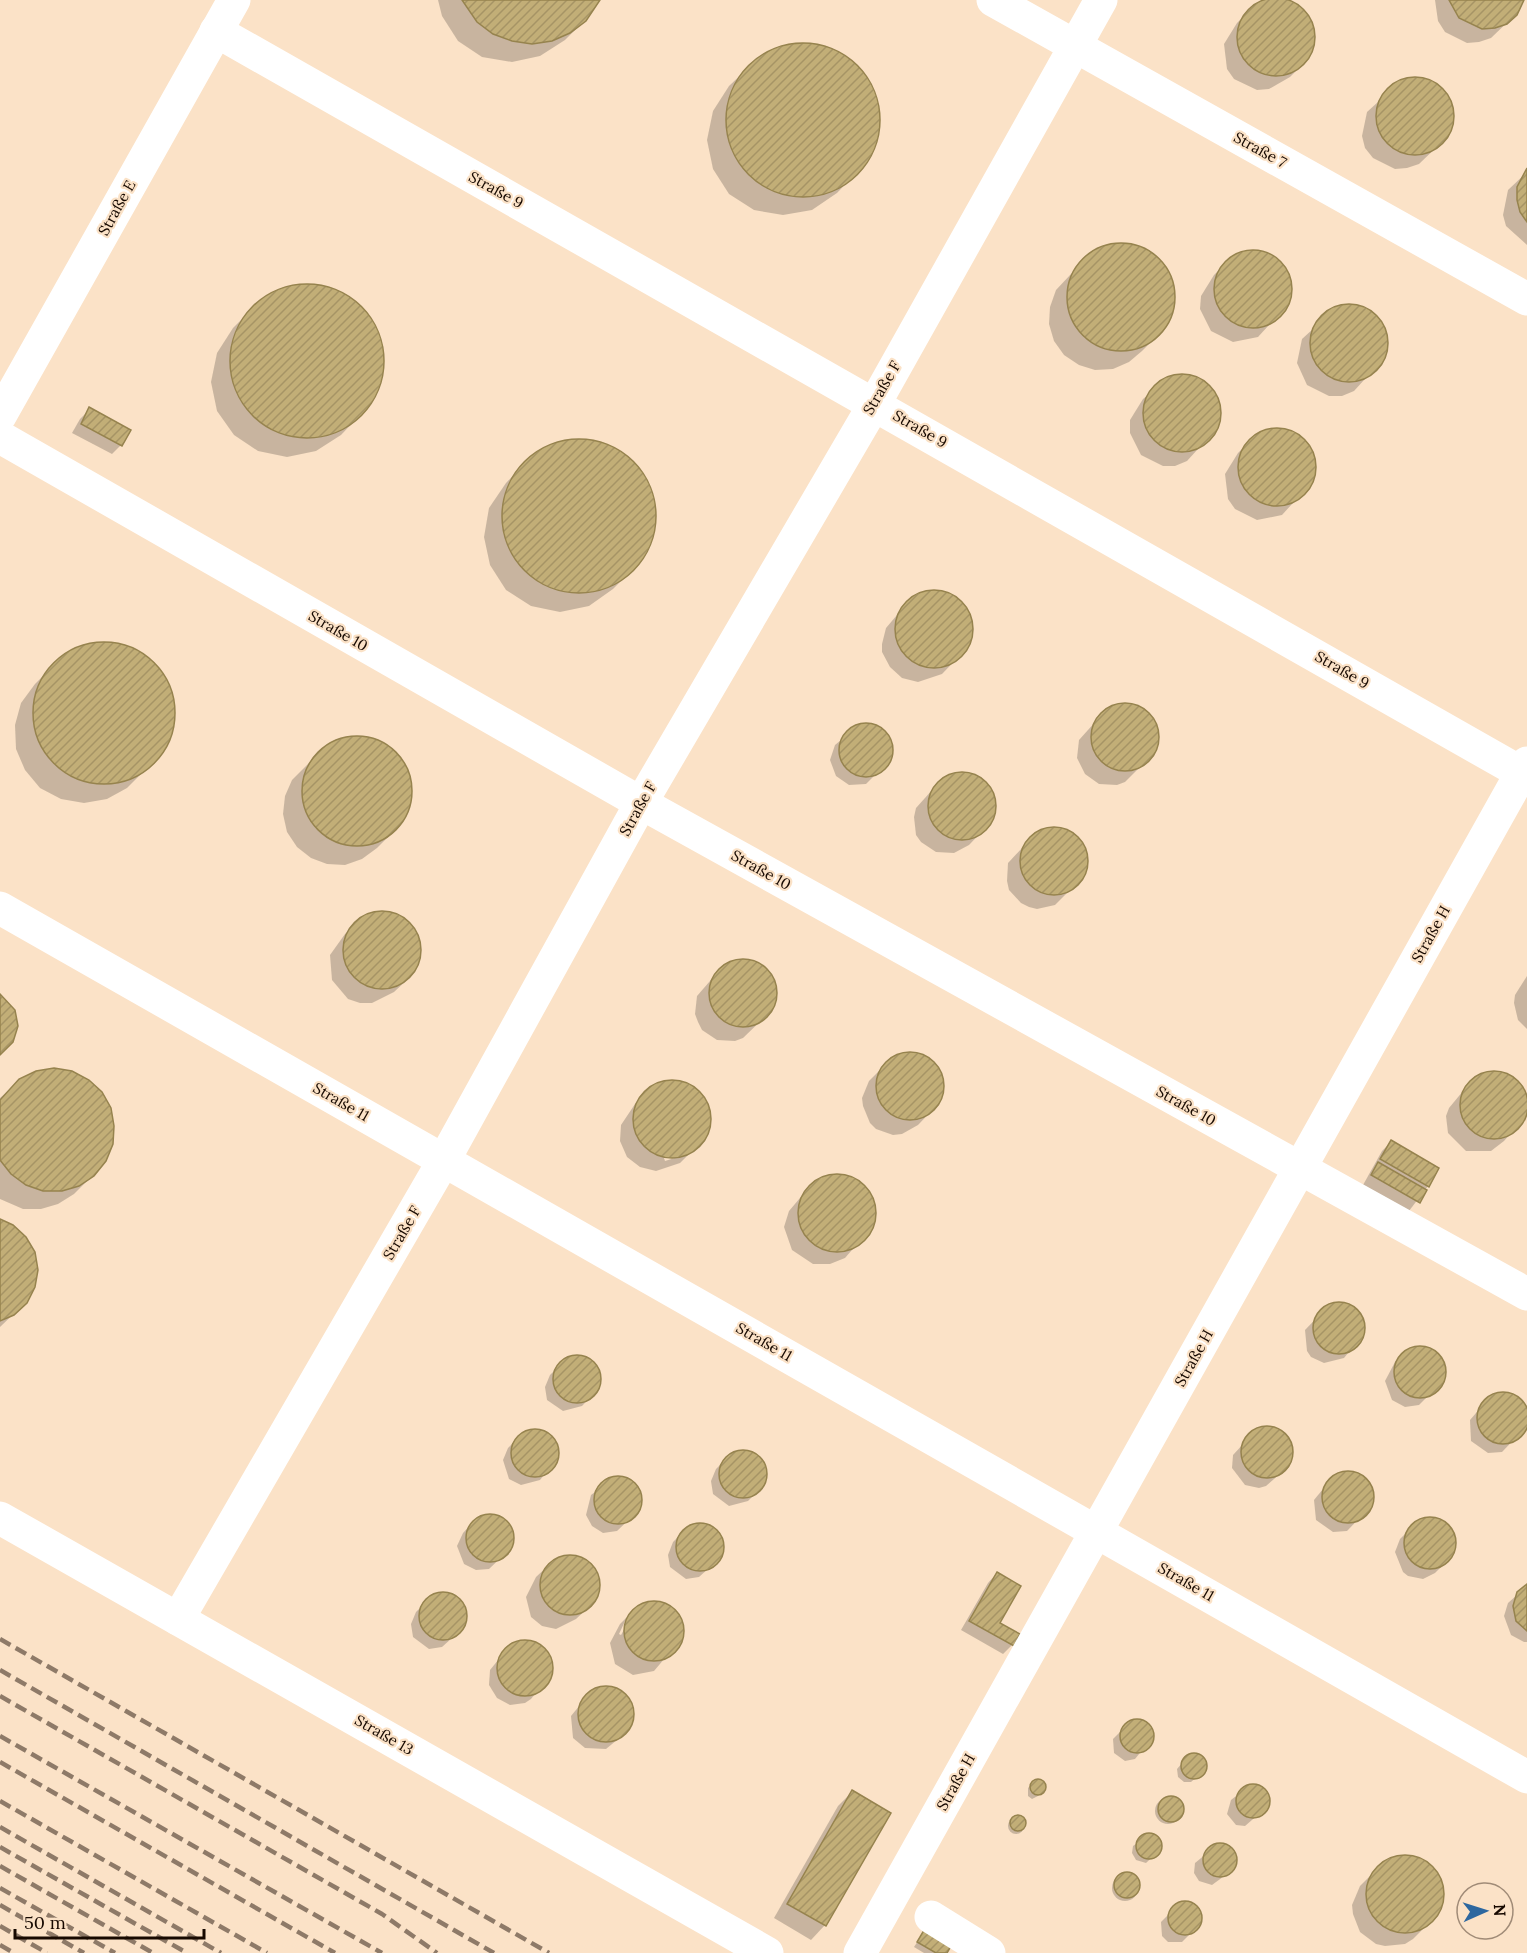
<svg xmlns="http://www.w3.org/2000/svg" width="1527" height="1953" viewBox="0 0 1527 1953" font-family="Lora,serif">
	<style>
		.shadow { fill: #0003; fill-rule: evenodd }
		.building { fill: url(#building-hatch); stroke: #96834e; stroke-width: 1.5 }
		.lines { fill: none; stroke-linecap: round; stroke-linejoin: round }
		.minor { stroke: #fff; stroke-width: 33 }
		.rail { stroke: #8e7a68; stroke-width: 4.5; stroke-dasharray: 12 6; stroke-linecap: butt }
		.labels { text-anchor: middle; stroke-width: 4.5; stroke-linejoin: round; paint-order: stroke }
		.street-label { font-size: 15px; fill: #170900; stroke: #fbe2c7 }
	</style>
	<defs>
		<pattern id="building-hatch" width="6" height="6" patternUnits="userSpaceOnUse" patternTransform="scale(1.5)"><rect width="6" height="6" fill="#c2ae77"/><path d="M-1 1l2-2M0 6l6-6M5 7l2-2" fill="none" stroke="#a69465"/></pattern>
	</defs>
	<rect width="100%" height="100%" fill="#fbe2c7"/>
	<g class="shadow">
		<path d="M438,0H598L585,20L565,40L540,56L512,62L482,57L458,41L442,16Z"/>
		<path d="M1273,0L1299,6L1313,26L1314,39L1305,62L1290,77L1269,89L1257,90L1234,79L1227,69L1224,44L1237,23L1252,8Z"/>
		<path d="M1435,0H1521L1516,14L1491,38L1479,42L1467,43L1445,32L1438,21Z"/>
		<path d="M802,44L831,50L856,66L872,90L878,119L872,148L856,173L837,193L812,210L783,215L754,210L729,194L713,169L707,140L713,111L729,86L749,67L773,50Z"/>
		<path d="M1425,80L1446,94L1451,105L1452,118L1443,141L1419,164L1407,168L1395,169L1373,158L1365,148L1362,136L1367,112L1401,81Z"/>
		<path d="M1527,172V245L1506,226L1503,215L1508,190Z"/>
		<path d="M1119,245L1136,247L1152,254L1164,266L1172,282L1174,299L1171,316L1162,331L1142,351L1129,362L1113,369L1095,370L1079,365L1064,355L1054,341L1049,324L1050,307L1056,290L1087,257L1102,248Z"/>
		<path d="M1252,251L1276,258L1284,267L1291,291L1289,303L1258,337L1233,342L1211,331L1200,309L1201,296L1214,275L1229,260Z"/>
		<path d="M306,286L335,291L360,308L376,332L382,361L377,390L360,415L341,435L316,451L287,457L258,451L234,435L217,411L211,382L217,353L233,328L253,308L278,292Z"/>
		<path d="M1360,307L1380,321L1387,345L1385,357L1354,391L1342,396H1329L1307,385L1297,363L1302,339L1336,308Z"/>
		<path d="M1194,377L1213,391L1221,415L1218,427L1187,461L1175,466H1163L1141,455L1130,433V420L1143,399L1169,378Z"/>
		<path d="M90,409L121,445L112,454L72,433L80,419Z"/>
		<path d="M1276,429L1288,430L1299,436L1308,445L1315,469L1313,481L1282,515L1257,520L1235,509L1228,499L1225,474L1238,453L1253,438Z"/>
		<path d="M579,440L607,446L632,462L649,487L655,516L649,545L633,569L613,589L589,606L560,612L531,606L506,590L490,565L484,537L489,508L506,483L525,463L550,446Z"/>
		<path d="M927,593H944L964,607L972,630L968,647L942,674L918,682L902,678L890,667L882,652V644L886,628L897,615L912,600Z"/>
		<path d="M95,644L117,645L138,653L156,667L168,686L173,708L172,731L163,752L127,788L107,799L84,803L61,799L40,788L25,770L16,749L15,725L21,703L35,684L55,664L73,651Z"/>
		<path d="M1122,704L1139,708L1153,720L1156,728L1157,746L1153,754L1125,782L1117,785L1099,784L1085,774L1077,758L1079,740L1105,711Z"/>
		<path d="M859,725L876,726L883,731L891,746L888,762L866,784L849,785L836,776L830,760L835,745Z"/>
		<path d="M358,736L376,739L391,748L403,762L410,778L412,796L407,813L397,828L377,848L362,859L345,865L327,864L311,858L297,847L287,832L283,814L285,796L292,780L325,747L341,739Z"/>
		<path d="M959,773L976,776L990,788L994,805L990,823L969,845L954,853L936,852L921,842L916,835L914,817L916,808L942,779Z"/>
		<path d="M1052,828L1069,831L1082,843L1086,851V869L1083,877L1055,905L1037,909L1029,907L1021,903L1009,890L1007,881L1008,863L1035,834Z"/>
		<path d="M371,914L396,915L407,921L415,931L420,955L409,978L394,992L372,1003H360L348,999L332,980L330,955L345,934L360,920Z"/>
		<path d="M740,960L757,963L771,975L776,993L775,1001L772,1010L743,1038L735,1041L717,1040L702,1030L698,1022L695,1014L697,996L723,966Z"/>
		<path d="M1527,976V1029L1518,1020L1514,1003L1515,995Z"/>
		<path d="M907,1053L925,1057L932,1062L938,1069L943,1086L939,1103L918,1125L902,1134L893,1135L876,1129L870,1123L863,1106L862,1098L869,1081L884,1066L899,1055Z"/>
		<path d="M1499,1073L1507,1075L1524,1093L1526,1110L1524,1118L1504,1141L1491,1151H1466L1448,1133L1446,1116L1449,1108L1468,1085L1482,1075Z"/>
		<path d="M20,1080L93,1175L74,1194L58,1204L41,1209H23L0,1199V1098Z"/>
		<path d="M673,1081L689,1085L702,1096L710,1120L705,1136L693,1150L664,1158L665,1161L690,1153L680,1163L656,1171L640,1167L627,1157L620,1141L621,1125L635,1104L650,1089Z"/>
		<path d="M1391,1142L1428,1186L1409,1211L1363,1185L1382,1151Z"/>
		<path d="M830,1176H846L867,1190L874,1213L870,1229L845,1258L830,1264H813L792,1250L784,1227L789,1211L800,1198L815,1183Z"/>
		<path d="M0,1221L26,1302L0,1327Z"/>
		<path d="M1343,1304L1360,1315L1364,1329L1362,1336L1344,1358L1324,1363L1311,1357L1307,1351L1305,1330L1329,1305Z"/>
		<path d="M1417,1347L1437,1354L1444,1366V1380L1419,1405L1405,1407L1392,1400L1385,1381L1395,1362L1405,1352Z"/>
		<path d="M578,1357L590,1361L598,1372L596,1391L582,1406L563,1411L547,1400L545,1387L550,1375L560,1365Z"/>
		<path d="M1501,1393L1520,1400L1527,1412V1426L1502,1452L1488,1453L1471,1441L1470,1420L1488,1399Z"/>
		<path d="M1264,1427L1284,1434L1291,1446V1460L1282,1472L1266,1486L1259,1488L1245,1485L1232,1468L1233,1455L1257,1429Z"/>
		<path d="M536,1430L549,1435L558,1452L557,1459L540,1480L521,1485L509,1479L503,1460L508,1448L518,1438Z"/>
		<path d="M744,1451L756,1455L766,1473L758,1491L748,1501L729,1506L713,1494L711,1481L716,1469L726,1459Z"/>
		<path d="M1353,1473L1365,1479L1373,1499L1372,1505L1347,1531L1333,1532L1316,1520L1314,1500L1332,1478Z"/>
		<path d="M612,1479L631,1482L639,1493L637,1512L617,1531L603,1533L592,1526L586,1515L591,1495Z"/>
		<path d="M491,1515L503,1520L511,1530L509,1550L489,1569L476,1570L464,1564L457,1546L463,1533L472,1523Z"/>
		<path d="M1428,1519H1435L1452,1531L1455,1545L1445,1563L1435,1573L1423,1579L1408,1576L1403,1572L1395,1552L1400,1539L1415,1524Z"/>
		<path d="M701,1524L713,1529L722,1546L719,1559L699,1577L686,1579L670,1567L668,1555L673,1542L683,1532Z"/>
		<path d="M571,1556L591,1565L599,1584L591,1605L576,1619L556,1629L542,1626L531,1617L526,1597L536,1577L551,1563Z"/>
		<path d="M997,1573L998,1624L1012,1645L1003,1654L961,1630L988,1583Z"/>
		<path d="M1527,1586V1642H1524L1511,1635L1504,1616L1508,1603Z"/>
		<path d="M444,1594L457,1598L465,1609L462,1629L442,1647L429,1649L413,1637L411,1624L416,1612L426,1602Z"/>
		<path d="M648,1603L662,1604L679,1617L682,1638L654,1671L633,1675L615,1664L610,1643L620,1624L635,1609ZM627,1617H631L621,1635L619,1634Z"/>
		<path d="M522,1642L537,1645L547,1655L550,1676L531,1699L525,1703L510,1705L497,1698L489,1685L490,1670L503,1654L515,1644Z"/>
		<path d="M611,1688L618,1690L629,1701L632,1722L623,1735L606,1749L585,1748L573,1738L571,1716L589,1694L596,1690Z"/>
		<path d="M1130,1722H1144L1151,1728L1153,1737L1135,1759L1125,1761L1114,1753L1113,1739Z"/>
		<path d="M1189,1755H1196L1205,1762V1770L1191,1782H1184L1178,1777L1177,1769Z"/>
		<path d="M1036,1780L1043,1781L1045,1787L1038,1796L1032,1799L1028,1796V1788Z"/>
		<path d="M1250,1785L1259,1787L1268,1798L1267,1807L1245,1826L1236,1825L1227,1814L1231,1800Z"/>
		<path d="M852,1792L825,1925L811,1940L774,1918L838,1806Z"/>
		<circle cx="1168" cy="1811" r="13"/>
		<circle cx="1016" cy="1826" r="8"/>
		<path d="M1148,1835L1155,1837L1160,1843V1850L1146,1863L1136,1860L1132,1853L1133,1846Z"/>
		<path d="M1217,1845L1230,1849L1235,1857L1231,1871L1212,1885L1199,1881L1194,1873L1195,1863Z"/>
		<path d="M1400,1857L1419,1859L1434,1871L1439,1879L1442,1898L1435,1917L1413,1939L1405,1944L1385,1946L1376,1944L1360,1932L1353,1914L1352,1905L1360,1886L1382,1864Z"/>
		<circle cx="1125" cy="1888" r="13"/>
		<path d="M1187,1903L1199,1911V1925L1182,1942H1168L1162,1936L1161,1922L1178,1905Z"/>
		<path d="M927,1927L945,1953H924L914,1947Z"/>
	</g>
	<g class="building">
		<circle cx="1276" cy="37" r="39"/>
		<path d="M462,0H600L586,21L570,33L552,41L532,44L512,41L493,34L477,22Z"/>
		<path d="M1449,0H1524L1517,15L1507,24L1495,28L1482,29L1459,18Z"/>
		<circle cx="803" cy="120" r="77"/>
		<circle cx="1415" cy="116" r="39"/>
		<path d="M1527,168V222L1520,212L1517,200V187Z"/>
		<circle cx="1121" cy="297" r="54"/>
		<circle cx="1253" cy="289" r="39"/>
		<circle cx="307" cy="361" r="77"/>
		<circle cx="1349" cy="343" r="39"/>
		<circle cx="1182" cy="413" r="39"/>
		<path d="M89,407L131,430L122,446L81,424Z"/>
		<circle cx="1277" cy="467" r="39"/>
		<circle cx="579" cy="516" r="77"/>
		<circle cx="934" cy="629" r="39"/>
		<circle cx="104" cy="713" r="71"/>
		<circle cx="1125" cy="737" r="34"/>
		<circle cx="866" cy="750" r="27"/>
		<circle cx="357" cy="791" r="55"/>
		<circle cx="962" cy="806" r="34"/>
		<circle cx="1054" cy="861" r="34"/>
		<circle cx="382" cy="950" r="39"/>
		<circle cx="743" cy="993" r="34"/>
		<path d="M0,994L15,1010L18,1026L13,1042L0,1055Z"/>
		<circle cx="910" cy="1086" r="34"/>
		<path d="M54,1068L72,1071L89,1080L102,1092L111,1108L114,1126L113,1144L106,1161L94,1176L79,1186L62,1191H43L26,1185L11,1174L0,1160V1100L19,1079L36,1071Z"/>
		<circle cx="1494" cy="1105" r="34"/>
		<circle cx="672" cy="1119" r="39"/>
		<path d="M1391,1140L1439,1168L1429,1187L1380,1159Z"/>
		<path d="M1378,1162L1427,1190L1420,1203L1371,1175Z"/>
		<circle cx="837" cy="1213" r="39"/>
		<path d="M0,1219L13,1225L26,1237L35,1252L38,1270L35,1287L27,1303L14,1315L0,1321Z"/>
		<circle cx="1339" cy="1328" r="26"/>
		<circle cx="1420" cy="1372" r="26"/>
		<circle cx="577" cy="1379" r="24"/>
		<circle cx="1503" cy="1418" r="26"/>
		<circle cx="1267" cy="1452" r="26"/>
		<circle cx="535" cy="1453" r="24"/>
		<circle cx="743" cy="1474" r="24"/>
		<circle cx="1348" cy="1497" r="26"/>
		<circle cx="618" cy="1500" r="24"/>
		<circle cx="490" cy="1538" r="24"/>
		<circle cx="1430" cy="1543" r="26"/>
		<circle cx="700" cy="1547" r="24"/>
		<circle cx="570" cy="1585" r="30"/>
		<path d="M997,1572L1021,1586L1000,1623L1020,1634L1014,1646L969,1621Z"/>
		<path d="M1527,1584V1631L1516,1621L1513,1606L1517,1592Z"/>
		<circle cx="443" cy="1616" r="24"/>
		<circle cx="654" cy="1631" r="30"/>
		<circle cx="525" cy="1668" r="28"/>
		<circle cx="606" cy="1714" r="28"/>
		<circle cx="1137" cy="1736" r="17"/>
		<circle cx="1194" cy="1766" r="13"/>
		<circle cx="1038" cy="1787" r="8"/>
		<circle cx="1253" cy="1801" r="17"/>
		<path d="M852,1790L891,1813L826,1926L787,1904Z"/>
		<circle cx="1171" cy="1809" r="13"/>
		<circle cx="1018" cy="1823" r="8"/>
		<circle cx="1149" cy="1846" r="13"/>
		<circle cx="1220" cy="1860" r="17"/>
		<circle cx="1405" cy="1894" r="39"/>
		<circle cx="1127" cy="1885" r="13"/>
		<circle cx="1185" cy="1918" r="17"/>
		<path d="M927,1925L954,1941L947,1953H936L917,1942Z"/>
	</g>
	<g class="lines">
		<g class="minor">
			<path d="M993,0L1527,299"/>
			<path d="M216,31L1527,776"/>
			<path d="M0,416L234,0"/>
			<path d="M0,437L641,803L1527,1294"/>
			<path d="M0,908L1527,1777"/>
			<path d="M0,1518L767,1953"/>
			<path d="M178,1619L444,1160L641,803L875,403L1101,0"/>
			<path d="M931,1917L989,1953"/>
			<path d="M860,1953L1527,763"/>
		</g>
		<g class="rail">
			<path d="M0,1639L549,1953"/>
			<path d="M0,1670L494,1953"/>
			<path d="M0,1696L382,1914L437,1953"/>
			<path d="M0,1736L382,1953"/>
			<path d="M0,1762L335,1953"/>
			<path d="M0,1801L267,1953"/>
			<path d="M0,1827L221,1953"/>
			<path d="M0,1847L187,1953"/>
			<path d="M0,1866L153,1953"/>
			<path d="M0,1888L115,1953"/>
			<path d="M0,1905L84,1953"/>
			<path d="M0,1926L47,1953"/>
			<path d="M0,1945L14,1953"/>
		</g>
	</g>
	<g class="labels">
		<g class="street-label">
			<text transform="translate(1260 150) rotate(29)" y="5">Straße 7</text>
			<text transform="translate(496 190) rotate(29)" y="5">Straße 9</text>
			<text transform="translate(117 208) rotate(-61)" y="5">Straße E</text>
			<text transform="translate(882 388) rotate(-60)" y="5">Straße F</text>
			<text transform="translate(920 429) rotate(30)" y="5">Straße 9</text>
			<text transform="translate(338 631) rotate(30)" y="5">Straße 10</text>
			<text transform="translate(1342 670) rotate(30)" y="5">Straße 9</text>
			<text transform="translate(638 809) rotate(-61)" y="5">Straße F</text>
			<text transform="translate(761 870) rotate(29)" y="5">Straße 10</text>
			<text transform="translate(1431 934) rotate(-61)" y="5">Straße H</text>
			<text transform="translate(341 1102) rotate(30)" y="5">Straße 11</text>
			<text transform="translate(1186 1106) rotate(29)" y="5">Straße 10</text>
			<text transform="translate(402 1233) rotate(-60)" y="5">Straße F</text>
			<text transform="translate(764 1342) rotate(30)" y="5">Straße 11</text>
			<text transform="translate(1194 1358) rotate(-61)" y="5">Straße H</text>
			<text transform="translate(1186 1582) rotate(30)" y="5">Straße 11</text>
			<text transform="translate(384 1735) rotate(30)" y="5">Straße 13</text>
			<text transform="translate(956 1782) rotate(-61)" y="5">Straße H</text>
		</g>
	</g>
	<g transform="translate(1485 1911) rotate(87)"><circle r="28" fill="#fbe2c7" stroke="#a08b77" stroke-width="1.5"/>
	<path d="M0-4.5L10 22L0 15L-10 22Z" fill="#2d679f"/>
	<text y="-9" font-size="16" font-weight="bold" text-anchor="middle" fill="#170900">N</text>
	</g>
	<path d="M15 1929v9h189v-9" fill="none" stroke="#170900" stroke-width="3"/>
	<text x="24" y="1929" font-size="18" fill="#170900" stroke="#fbe2c7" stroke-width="4.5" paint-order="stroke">50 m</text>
</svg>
